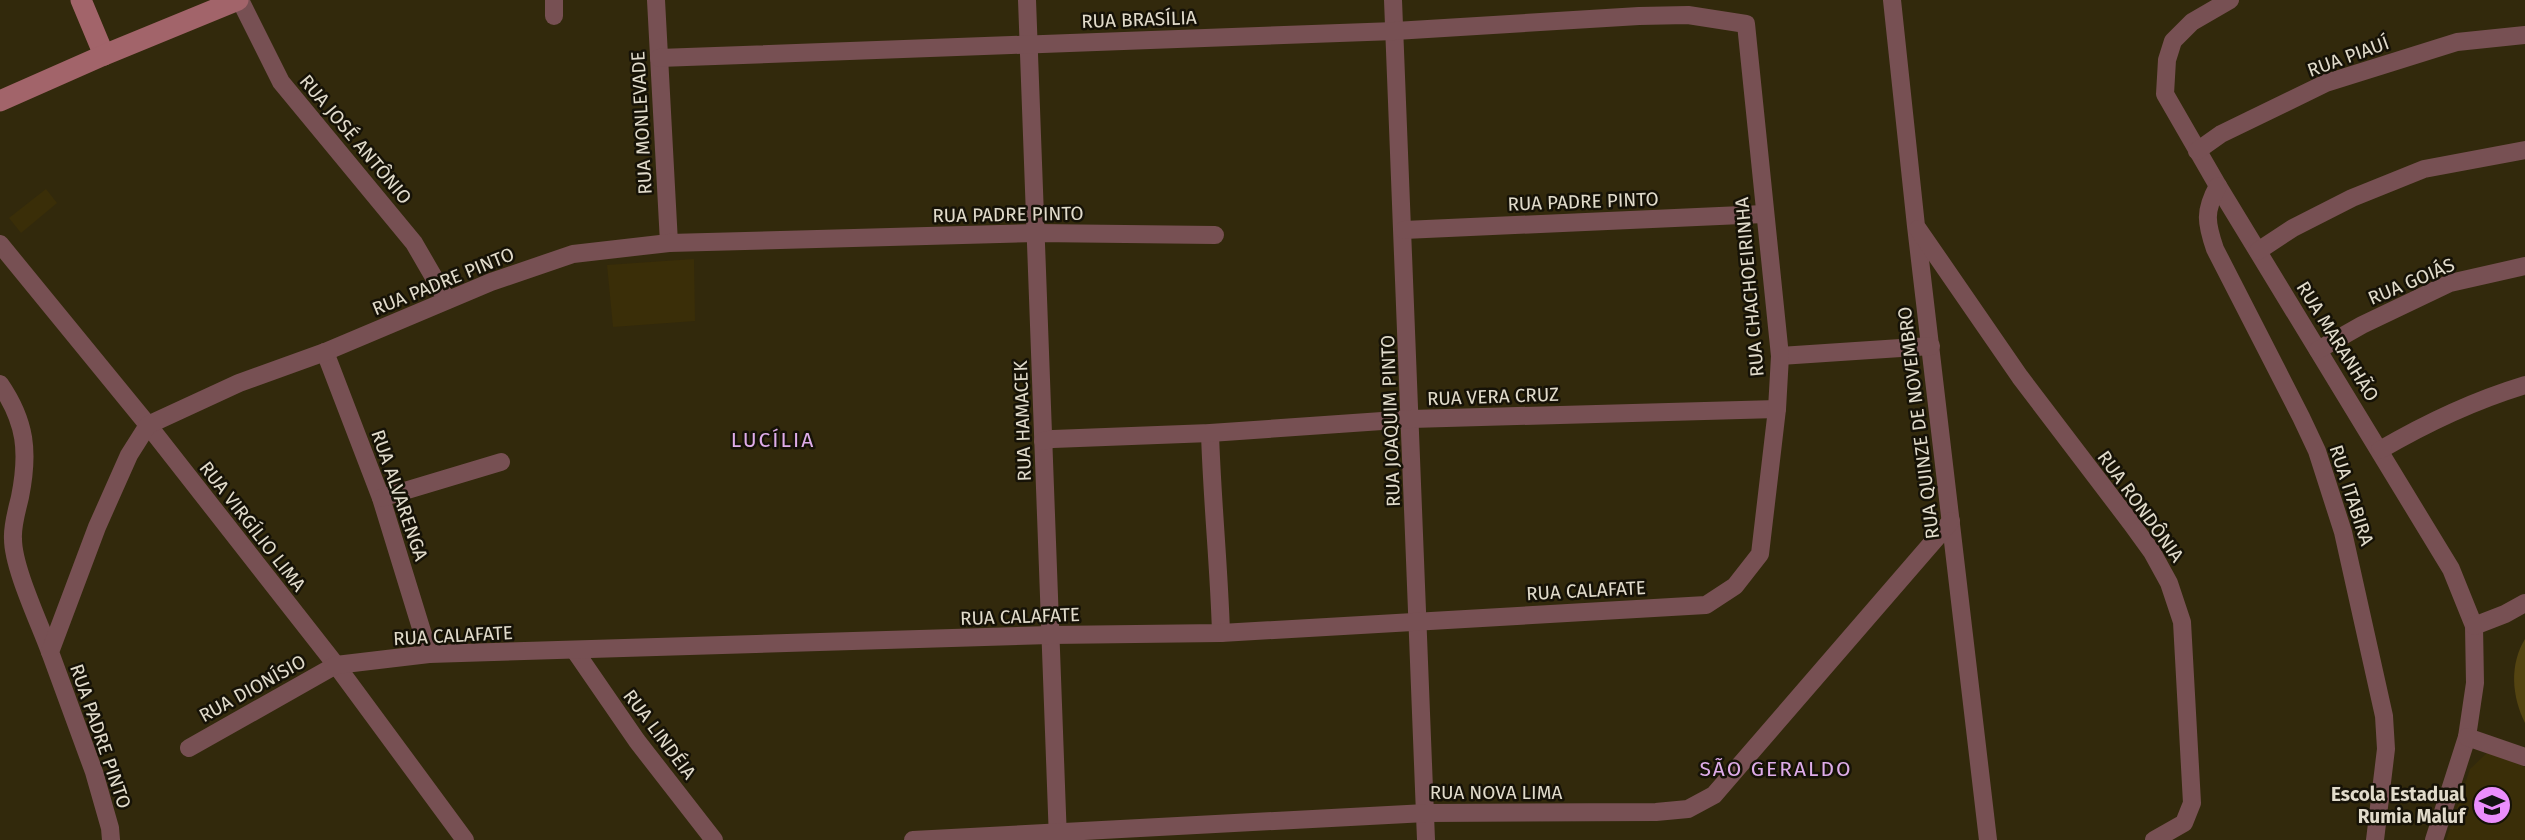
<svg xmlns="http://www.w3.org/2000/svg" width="2525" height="840" viewBox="0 0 2525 840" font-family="'Fira Sans',sans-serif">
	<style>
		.built { fill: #3a2e08 }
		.park { fill: #544411 }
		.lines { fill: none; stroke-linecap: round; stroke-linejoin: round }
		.street { stroke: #775053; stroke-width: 18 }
		.secondary { stroke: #a2646a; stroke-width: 21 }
		.labels { text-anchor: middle; stroke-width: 5; stroke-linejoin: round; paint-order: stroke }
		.street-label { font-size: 19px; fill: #e1dbcb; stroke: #161207 }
		.poi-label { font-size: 19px; font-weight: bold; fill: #e1dbcb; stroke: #161207; text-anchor: end }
		.neighbourhood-label { font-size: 21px; letter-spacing: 2px; fill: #deace9; stroke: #161207 }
	</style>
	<rect width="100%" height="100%" fill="#32290c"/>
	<g class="built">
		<path d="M46,189L57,203L21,233L9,218Z"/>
		<path d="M694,259L695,321L613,327L607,265Z"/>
		<path d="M2488,752L2525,767V840H2446L2470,769Z"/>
	</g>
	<path class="park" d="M2525,639V723C2512,697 2509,665 2525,639Z"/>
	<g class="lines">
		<g class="street">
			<path d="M240,0L281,82L414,243L447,300"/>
			<path d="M554,0V16"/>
			<path d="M656,0L669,243"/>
			<path d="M1027,0L1058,840"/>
			<path d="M1393,0L1426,840"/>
			<path d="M1892,0L1916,226L1988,840"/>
			<path d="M2230,0L2192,22L2173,41L2167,60L2165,94L2218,186L2451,569L2474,626L2475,683L2467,737L2434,840"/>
			<path d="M2197,151L2221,134L2326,83L2457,42L2525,35"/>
			<path d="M2218,186C2204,211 2206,223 2215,249L2301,417L2317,451L2343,532L2384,716L2386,749L2375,840"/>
			<path d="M1918,229L2020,377L2131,523L2152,552L2169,583L2182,622L2192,803L2184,823L2154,840"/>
			<path d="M1404,230L1764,214"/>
			<path d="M0,244L148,425L336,665L465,840"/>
			<path d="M2258,251L2293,228L2352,198L2424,169L2525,150"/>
			<path d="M2318,350L2362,325L2450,283L2525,266"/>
			<path d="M325,352L381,498L429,654"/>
			<path d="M1780,356L1931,346"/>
			<path d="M0,384C26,422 29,452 20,497C17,510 12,526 13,539C13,568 40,624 50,652"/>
			<path d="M1210,433C1212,500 1219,566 1221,633"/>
			<path d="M1043,441L1053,439L1210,433L1411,419L1777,409"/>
			<path d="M2380,450C2428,422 2472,401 2525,385"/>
			<path d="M381,498L501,462"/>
			<path d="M2474,626L2505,614L2525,603"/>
			<path d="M575,651L637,741L714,840"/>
			<path d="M2467,737L2525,757"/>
			<path d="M189,748L336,665L429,654L1050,635L1221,633L1706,605L1735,586L1760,554L1777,409L1780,356L1746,24L1688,15L1639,16L1395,31L659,58"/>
			<path d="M111,840L110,828L94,772L50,652L97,527L129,455L148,425L239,383L325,352L491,282L573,254L669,243L1036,233L1215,235"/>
			<path d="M913,840L1426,813L1656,812L1688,809L1714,795L1951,521"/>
		</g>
		<g class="secondary">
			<path d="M81,0L104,55"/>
			<path d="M0,101L104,55L238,0"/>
		</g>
	</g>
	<defs>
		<symbol id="school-disc" viewBox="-11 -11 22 22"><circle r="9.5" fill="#ea8dfd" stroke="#161207"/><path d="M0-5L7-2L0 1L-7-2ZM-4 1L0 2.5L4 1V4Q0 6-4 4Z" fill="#111"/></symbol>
	</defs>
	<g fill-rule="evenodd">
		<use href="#school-disc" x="2470" y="783" width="44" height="44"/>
	</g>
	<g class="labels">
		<g class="street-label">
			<text transform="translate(1139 19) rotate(-2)" y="7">RUA BRASÍLIA</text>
			<text transform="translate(2348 56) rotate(-20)" y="7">RUA PIAUÍ</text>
			<text transform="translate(641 123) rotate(-93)" y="7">RUA MONLEVADE</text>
			<text transform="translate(356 139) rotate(50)" y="7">RUA JOSÉ ANTÔNIO</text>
			<text transform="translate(1583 201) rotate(-2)" y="7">RUA PADRE PINTO</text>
			<text transform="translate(1008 214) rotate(-1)" y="7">RUA PADRE PINTO</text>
			<text transform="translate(443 281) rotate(-22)" y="7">RUA PADRE PINTO</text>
			<text transform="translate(2411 281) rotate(-23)" y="7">RUA GOIÁS</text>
			<text transform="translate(1749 287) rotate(-95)" y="7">RUA CHACHOEIRINHA</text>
			<text transform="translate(2338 341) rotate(58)" y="7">RUA MARANHÃO</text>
			<text transform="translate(1493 396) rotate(-2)" y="7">RUA VERA CRUZ</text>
			<text transform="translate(1022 421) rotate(-92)" y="7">RUA HAMACEK</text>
			<text transform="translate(1390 421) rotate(-92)" y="7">RUA JOAQUIM PINTO</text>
			<text transform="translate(1918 423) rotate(-97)" y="7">RUA QUINZE DE NOVEMBRO</text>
			<text transform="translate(400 495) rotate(71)" y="7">RUA ALVARENGA</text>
			<text transform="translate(2352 495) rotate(72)" y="7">RUA ITABIRA</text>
			<text transform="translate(2141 506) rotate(54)" y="7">RUA RONDÔNIA</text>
			<text transform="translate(253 526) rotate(52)" y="7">RUA VIRGÍLIO LIMA</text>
			<text transform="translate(1586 590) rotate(-3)" y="7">RUA CALAFATE</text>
			<text transform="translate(1020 616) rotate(-2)" y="7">RUA CALAFATE</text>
			<text transform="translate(453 635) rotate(-3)" y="7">RUA CALAFATE</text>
			<text transform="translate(252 688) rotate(-29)" y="7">RUA DIONÍSIO</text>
			<text transform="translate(660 734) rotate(53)" y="7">RUA LINDÉIA</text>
			<text transform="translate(101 736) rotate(71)" y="7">RUA PADRE PINTO</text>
			<text x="1496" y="799">RUA NOVA LIMA</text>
		</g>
		<g class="poi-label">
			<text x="2465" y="801">Escola Estadual<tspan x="2465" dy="22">Rumia Maluf</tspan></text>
		</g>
		<g class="neighbourhood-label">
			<text x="773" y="447">LUCÍLIA</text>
			<text x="1776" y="776">SÃO GERALDO</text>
		</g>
	</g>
</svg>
